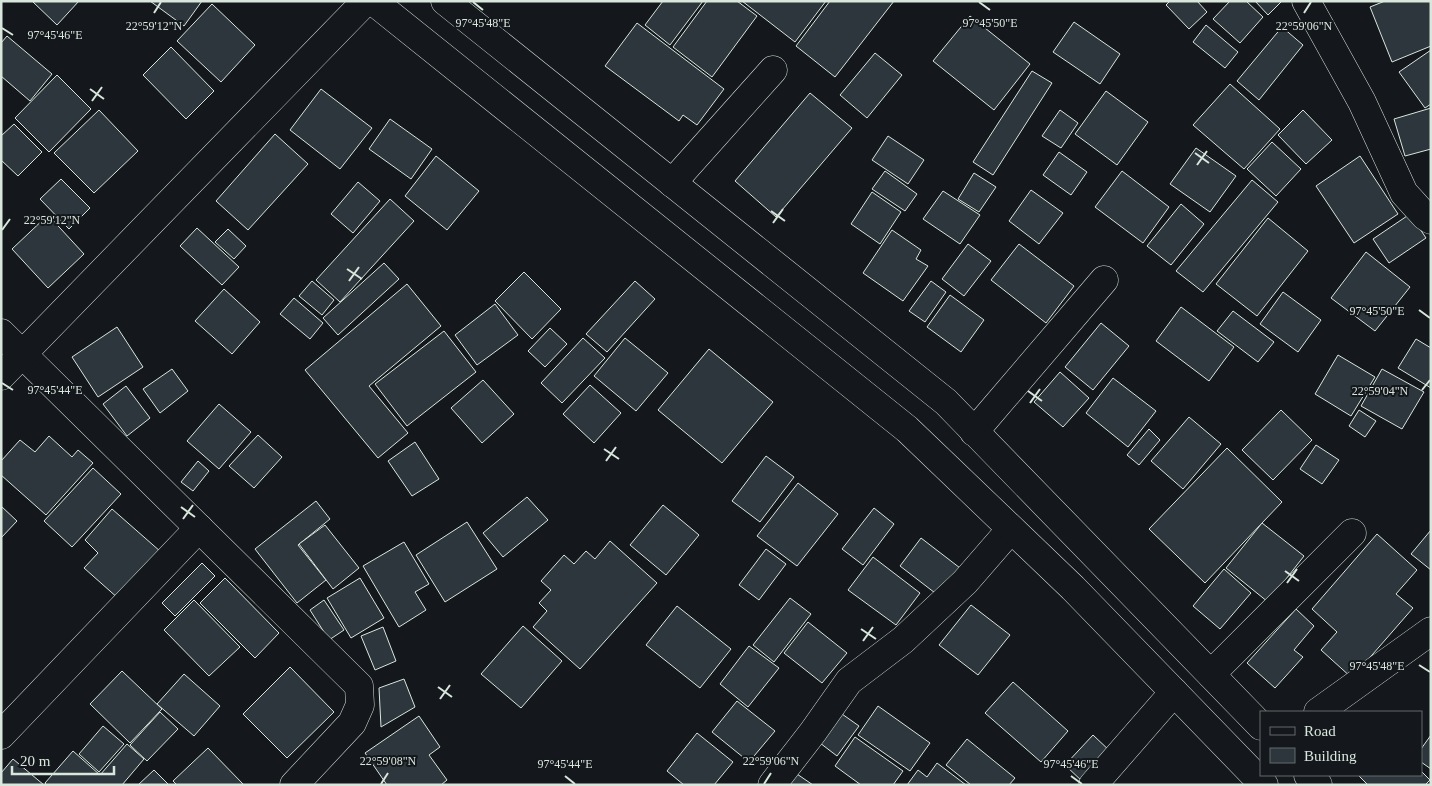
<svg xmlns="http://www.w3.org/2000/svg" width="1432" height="786" viewBox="0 0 1432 786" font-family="'Times New Roman',serif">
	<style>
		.building { fill: #2c363c; stroke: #d8e6dc }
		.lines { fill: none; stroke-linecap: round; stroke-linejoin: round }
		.minor-casing { stroke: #d8e6dc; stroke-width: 29 }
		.major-casing { stroke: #d8e6dc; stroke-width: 29 }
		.minor { stroke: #14181c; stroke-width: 28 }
		.major { stroke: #14181c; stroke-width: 28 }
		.ticks { fill: none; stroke: #d8e6dc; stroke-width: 2 }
		.ticks-label { font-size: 12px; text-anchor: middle; fill: #d8e6dc; stroke: #14181c; stroke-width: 4; stroke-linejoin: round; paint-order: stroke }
	</style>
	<rect width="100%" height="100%" fill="#14181c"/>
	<g class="building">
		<path d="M32,1H79L57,25Z"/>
		<path d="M150,1H202L184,26Z"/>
		<path d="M663,1H703L670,45L645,25Z"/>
		<path d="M707,1H737L757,16L712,77L673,47Z"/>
		<path d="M742,1H826L795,42Z"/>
		<path d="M830,1H894L835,77L796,46Z"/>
		<path d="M1170,1H1197L1207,12L1189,29L1166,5Z"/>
		<path d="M1230,1H1246L1263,17L1240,43L1213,19Z"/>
		<path d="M1255,1H1282L1268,15Z"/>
		<path d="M1385,1H1431V46L1392,62L1370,7Z"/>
		<path d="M212,4L255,45L221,82L177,41Z"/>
		<path d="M970,16L1030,64L994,110L933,61Z"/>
		<path d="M1074,22L1120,54L1100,84L1053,52Z"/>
		<path d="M637,23L724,89L697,125L683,115L679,121L605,66Z"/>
		<path d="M1206,25L1238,52L1225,68L1193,42Z"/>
		<path d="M1282,27L1303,45L1259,100L1237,81Z"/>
		<path d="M7,36L52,74L30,101L1,76V43Z"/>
		<path d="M171,47L214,91L186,119L143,75Z"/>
		<path d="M1431,50V104L1425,108L1399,72Z"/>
		<path d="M875,53L902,75L867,118L840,95Z"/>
		<path d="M1032,71L1052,83L993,175L973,162Z"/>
		<path d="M57,75L91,109L49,152L15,118Z"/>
		<path d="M1230,84L1280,129L1244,169L1193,125Z"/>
		<path d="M321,89L372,128L340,169L290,130Z"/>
		<path d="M1106,91L1148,122L1117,165L1075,134Z"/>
		<path d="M810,93L852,128L776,217L735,181Z"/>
		<path d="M1431,108V149L1405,156L1394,119Z"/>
		<path d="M99,110L138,151L94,193L54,153Z"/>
		<path d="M1060,110L1078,123L1061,148L1042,136Z"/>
		<path d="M1303,110L1332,140L1306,164L1278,135Z"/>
		<path d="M390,119L432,149L411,179L369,149Z"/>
		<path d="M14,124L42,152L18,176L1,160V136Z"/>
		<path d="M275,134L308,164L248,230L216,201Z"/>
		<path d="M888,136L924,160L908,184L872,160Z"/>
		<path d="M1272,142L1301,169L1276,196L1247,169Z"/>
		<path d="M1196,148L1236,176L1210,212L1170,184Z"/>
		<path d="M1059,152L1087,172L1071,195L1043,175Z"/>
		<path d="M436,156L479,191L447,230L405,196Z"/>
		<path d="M1360,156L1398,214L1354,243L1316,186Z"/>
		<path d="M885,171L917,194L905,211L872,189Z"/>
		<path d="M1122,171L1169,207L1143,243L1095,207Z"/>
		<path d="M974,173L996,187L979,212L958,199Z"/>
		<path d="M61,179L90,208L69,229L40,199Z"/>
		<path d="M1252,180L1278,202L1203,292L1176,271Z"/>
		<path d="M358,182L380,201L353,233L331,214Z"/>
		<path d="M1031,190L1063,213L1039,244L1009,221Z"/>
		<path d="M943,191L980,215L960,244L923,219Z"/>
		<path d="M872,192L901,212L880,244L851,224Z"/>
		<path d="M390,199L414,221L340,302L316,280Z"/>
		<path d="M1181,204L1204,224L1171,265L1147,246Z"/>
		<path d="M1410,214L1426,238L1389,263L1373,239Z"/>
		<path d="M48,215L84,254L48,288L12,249Z"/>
		<path d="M1268,218L1308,251L1257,316L1216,284Z"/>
		<path d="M197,228L239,267L222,285L180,246Z"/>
		<path d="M228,229L246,246L234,259L215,242Z"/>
		<path d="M892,230L921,250L916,259L928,266L903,301L863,273Z"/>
		<path d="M968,244L991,261L964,296L942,279Z"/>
		<path d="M1019,244L1074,286L1046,323L991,280Z"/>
		<path d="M1366,252L1410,287L1375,331L1331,298Z"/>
		<path d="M384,263L399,279L338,335L323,318Z"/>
		<path d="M524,272L561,309L532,339L495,301Z"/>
		<path d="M312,281L334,300L322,315L299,296Z"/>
		<path d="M635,281L655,299L607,352L586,334Z"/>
		<path d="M931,281L946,292L925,322L909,311Z"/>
		<path d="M407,284L441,326L369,386L408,433L378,458L305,370Z"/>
		<path d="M224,289L260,322L232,354L195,321Z"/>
		<path d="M1283,292L1321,320L1298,352L1260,324Z"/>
		<path d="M950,295L984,320L961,352L927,327Z"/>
		<path d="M294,298L323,323L310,339L280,314Z"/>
		<path d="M495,304L518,335L477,365L455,335Z"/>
		<path d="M1181,307L1234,347L1209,381L1156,341Z"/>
		<path d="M1233,311L1274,342L1258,362L1217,331Z"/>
		<path d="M1101,323L1129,346L1093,390L1065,367Z"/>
		<path d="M117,327L143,367L98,397L72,357Z"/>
		<path d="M550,328L567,344L545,367L528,351Z"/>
		<path d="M444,331L476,372L407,426L375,384Z"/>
		<path d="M583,338L605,358L562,403L541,383Z"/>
		<path d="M625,338L668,373L636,411L594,376Z"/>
		<path d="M1416,339L1431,348V388L1398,368Z"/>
		<path d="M709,349L773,402L722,463L658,410Z"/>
		<path d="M1338,355L1375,377L1351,416L1315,394Z"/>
		<path d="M172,369L188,391L160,413L143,389Z"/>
		<path d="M1382,369L1424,392L1402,429L1361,406Z"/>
		<path d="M1060,372L1089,398L1063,427L1034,402Z"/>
		<path d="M1113,378L1156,411L1128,447L1086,413Z"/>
		<path d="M483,380L514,414L482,443L451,408Z"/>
		<path d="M590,385L621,413L594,443L563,414Z"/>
		<path d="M126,386L150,418L127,436L103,404Z"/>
		<path d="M219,404L251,432L219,469L187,441Z"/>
		<path d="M1281,410L1312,440L1273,480L1242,450Z"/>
		<path d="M1359,410L1376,421L1365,437L1349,426Z"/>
		<path d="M1189,417L1221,444L1183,489L1151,461Z"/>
		<path d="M1149,429L1160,440L1139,465L1127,455Z"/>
		<path d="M258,435L282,457L254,488L229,466Z"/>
		<path d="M49,436L72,457L78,450L93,463L46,515L1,475V461L20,440L35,452Z"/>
		<path d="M415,442L439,479L412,496L388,461Z"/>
		<path d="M1316,445L1339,460L1322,484L1300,469Z"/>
		<path d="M1227,448L1282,502L1205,583L1149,529Z"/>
		<path d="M766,456L794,477L760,522L732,501Z"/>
		<path d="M198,461L209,471L193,491L181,482Z"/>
		<path d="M93,468L121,494L72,547L44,521Z"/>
		<path d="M798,483L838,514L797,566L757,536Z"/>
		<path d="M527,497L548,520L503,557L483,533Z"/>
		<path d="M316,501L330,519L298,545L326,580L297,603L255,549Z"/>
		<path d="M663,505L699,535L666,575L630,545Z"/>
		<path d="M1,506L17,521L1,538Z"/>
		<path d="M874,508L894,524L863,565L842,549Z"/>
		<path d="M112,509L161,552L119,599L84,568L98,553L85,540Z"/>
		<path d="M467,522L497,569L445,602L416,555Z"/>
		<path d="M1262,523L1304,556L1268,602L1226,568Z"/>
		<path d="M325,525L359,568L333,589L299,544Z"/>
		<path d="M1431,530V570L1411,554Z"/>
		<path d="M1377,534L1417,570L1396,594L1413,608L1352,678L1321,650L1337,632L1312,609Z"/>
		<path d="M921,538L960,568L939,596L900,566Z"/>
		<path d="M610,541L657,583L580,669L533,627L547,611L539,603L551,590L541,581L564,555L574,564L586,551L595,559Z"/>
		<path d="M404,542L429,584L415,592L426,610L399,627L363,566Z"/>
		<path d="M766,549L786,564L759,600L739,585Z"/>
		<path d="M873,557L920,593L896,625L848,590Z"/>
		<path d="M202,563L215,576L175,616L162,603Z"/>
		<path d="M1224,569L1251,593L1220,629L1193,606Z"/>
		<path d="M225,578L279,633L255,658L200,603Z"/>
		<path d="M360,578L384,618L351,638L327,598Z"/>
		<path d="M790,598L811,614L774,662L753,645Z"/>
		<path d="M194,600L240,647L209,676L164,630Z"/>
		<path d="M324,600L344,630L329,640L310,610Z"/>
		<path d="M971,605L1010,635L978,675L939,645Z"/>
		<path d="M677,606L731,649L700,688L646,645Z"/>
		<path d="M1296,609L1314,626L1294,650L1303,657L1275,688L1247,663Z"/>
		<path d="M808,622L847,653L822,683L784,653Z"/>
		<path d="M523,626L562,661L521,708L481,674Z"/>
		<path d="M383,627L396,661L375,670L361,636Z"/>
		<path d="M749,646L779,668L748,707L720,684Z"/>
		<path d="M290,667L334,712L287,758L243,714Z"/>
		<path d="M122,671L162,709L130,743L90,704Z"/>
		<path d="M184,674L220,706L194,736L157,704Z"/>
		<path d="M404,679L415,707L381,727L379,688Z"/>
		<path d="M1013,682L1068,731L1041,762L985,713Z"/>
		<path d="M737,701L775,731L749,762L712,732Z"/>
		<path d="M878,706L930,743L910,771L858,735Z"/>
		<path d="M160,712L178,729L147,761L130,745Z"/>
		<path d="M842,714L859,726L837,756L820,743Z"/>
		<path d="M419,716L440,747L429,755L447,780L441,785H387L365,753Z"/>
		<path d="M103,726L124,744L99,772L79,754Z"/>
		<path d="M697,733L733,762L714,785H684L667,771Z"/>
		<path d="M1093,735L1112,753L1084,783L1065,765Z"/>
		<path d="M1431,735V769L1421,762V749Z"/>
		<path d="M855,737L903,771L893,785H861L835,766Z"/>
		<path d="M967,739L1015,778L1009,785H971L946,765Z"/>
		<path d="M127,744L144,759L122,785H47L45,783L73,751L100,775Z"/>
		<path d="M208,748L243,784L242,785H177L173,781Z"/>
		<path d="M13,759L44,785H1V773Z"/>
		<path d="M937,763L966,785H907L918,770L927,777Z"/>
		<path d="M154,770L169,785H138Z"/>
		<path d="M1421,771L1430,780L1425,785H1368L1358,775H1421Z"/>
		<path d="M797,774L813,785H789Z"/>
	</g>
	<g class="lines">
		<defs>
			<g id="minor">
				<path d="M1306,1L1362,102L1404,193L1425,216L1431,220"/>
				<path d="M672,183L773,70"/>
				<path d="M1,333L359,686L360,705L352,723L294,785"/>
				<path d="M1,376L366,1"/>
				<path d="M974,432L1104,280"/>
				<path d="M1211,674L1352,533"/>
				<path d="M1318,712L1431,631"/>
				<path d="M1,735L199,528"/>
				<path d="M772,785L813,732L849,681L903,640L965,582L1011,529"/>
				<path d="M1093,785L1174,692"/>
			</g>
			<g id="major">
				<path d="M373,1L907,429L1073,588L1264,785"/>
				<path d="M445,1L946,402L1261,726"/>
				<path d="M1308,775L1318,785"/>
			</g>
		</defs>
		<use href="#minor" class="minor-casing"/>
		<use href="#major" class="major-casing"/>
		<use href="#minor" class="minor"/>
		<use href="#major" class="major"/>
	</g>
	<path class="ticks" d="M473,2L483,10M979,2L990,10M154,13L161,2M1304,13L1311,2M2,28L13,35M90,89L104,99M92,101L102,87M1195,153L1209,163M1197,165L1207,151M771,211L785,221M773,223L783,209M2,230L10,219M347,269L362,279M349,281L359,267M1419,310L1430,318M2,383L13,390M1422,390L1430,380M1028,391L1042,401M1030,403L1040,389M604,449L619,459M606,461L616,447M181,507L195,517M183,519L193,505M1285,571L1299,581M1287,583L1297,569M861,629L876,639M863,641L873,627M1419,665L1430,672M438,687L452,697M440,699L450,685M565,776L575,784M1071,776L1082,784M381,784L388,773M764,784L771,773"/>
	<g class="ticks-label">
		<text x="483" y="27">97°45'48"E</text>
		<text x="990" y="27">97°45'50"E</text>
		<text x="154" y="30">22°59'12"N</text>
		<text x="1304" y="30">22°59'06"N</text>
		<text x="55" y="39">97°45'46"E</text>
		<text x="52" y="224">22°59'12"N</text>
		<text x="1377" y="315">97°45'50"E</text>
		<text x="55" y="394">97°45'44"E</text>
		<text x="1380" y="395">22°59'04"N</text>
		<text x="1377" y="670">97°45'48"E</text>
		<text x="388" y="765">22°59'08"N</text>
		<text x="771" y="765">22°59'06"N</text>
		<text x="565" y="768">97°45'44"E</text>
		<text x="1071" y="768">97°45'46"E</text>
	</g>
	<rect width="1432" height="786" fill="none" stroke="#d8e6dc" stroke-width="5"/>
	<rect x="1260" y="711" width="162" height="65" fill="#14181c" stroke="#626a69"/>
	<rect x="1270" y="727" width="25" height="8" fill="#14181c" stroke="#626a69"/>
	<text x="1304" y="736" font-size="15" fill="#d8e6dc">Road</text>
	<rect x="1270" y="748" width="25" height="15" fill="#2c363c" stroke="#626a69"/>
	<text x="1304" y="761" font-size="15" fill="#d8e6dc">Building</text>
	<path d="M12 766v8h102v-8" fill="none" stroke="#d8e6dc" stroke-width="2.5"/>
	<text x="20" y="766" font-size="15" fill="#d8e6dc" stroke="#14181c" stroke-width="4" paint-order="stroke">20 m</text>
</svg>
